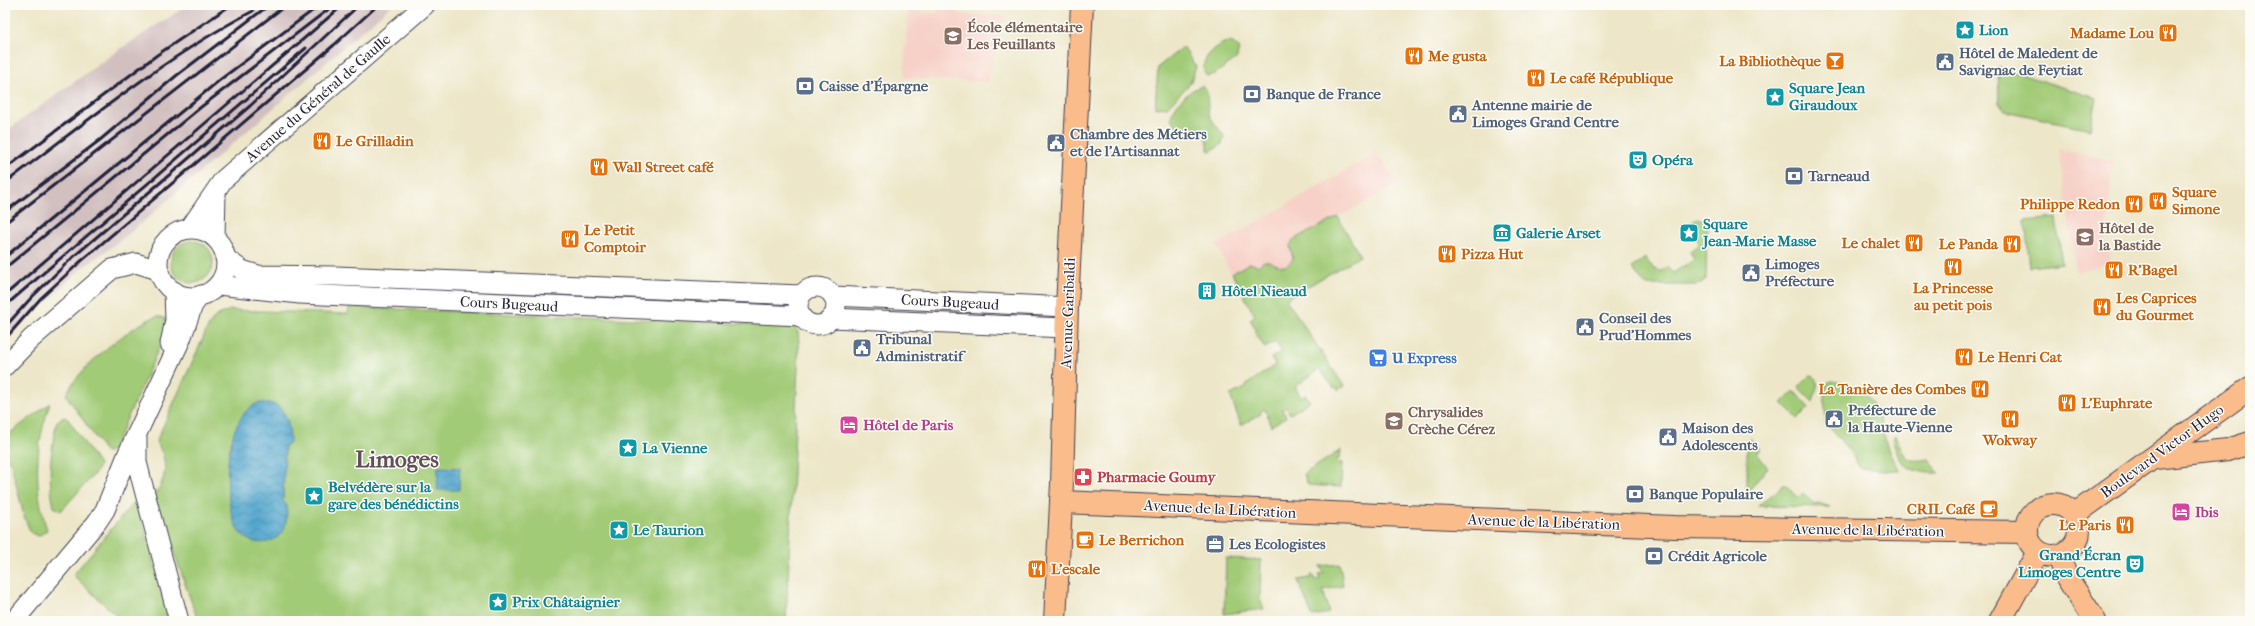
<svg xmlns="http://www.w3.org/2000/svg" width="2255" height="626" viewBox="0 0 2255 626" font-family="'IM FELL French Canon',serif">
	<style>
		.built { fill: #f7d1c8 }
		.industrial { fill: #d2bfc0 }
		.green { fill: #a2cb77; stroke: #627659 }
		.water { fill: url(#water-waves); stroke: #3a6484 }
		.lines { fill: none; stroke-linecap: round; stroke-linejoin: round }
		.minor-casing { stroke: #403f50; stroke-width: 21 }
		.major-casing { stroke: #403f50; stroke-width: 24 }
		.minor { stroke: #fff; stroke-width: 19 }
		.major { stroke: #fabc8b; stroke-width: 22 }
		.rail { stroke: #22223b; stroke-width: 3 }
		.labels { text-anchor: middle; stroke-width: 3; stroke-linejoin: round; paint-order: stroke }
		.education-label { font-size: 15px; font-weight: bold; fill: #785e54; stroke: #fdfcf7; text-anchor: start }
		.culture-label { font-size: 15px; font-weight: bold; fill: #0d838f; stroke: #fdfcf7; text-anchor: start }
		.food-label { font-size: 15px; font-weight: bold; fill: #c56008; stroke: #fdfcf7; text-anchor: start }
		.service-label { font-size: 15px; font-weight: bold; fill: #4e5e75; stroke: #fdfcf7; text-anchor: start }
		.street-label { font-size: 15px; fill: #22223b; stroke: #fdfcf7 }
		.shop-label { font-size: 15px; font-weight: bold; fill: #366cbe; stroke: #fdfcf7; text-anchor: start }
		.hotel-label { font-size: 15px; font-weight: bold; fill: #b23c85; stroke: #fdfcf7; text-anchor: start }
		.health-label { font-size: 15px; font-weight: bold; fill: #be3a42; stroke: #fdfcf7; text-anchor: start }
		.town-label { font-size: 23px; font-weight: bold; fill: #61505b; stroke: #fdfcf7 }
	</style>
	<defs>
		<pattern id="water-waves" width="16" height="10" patternUnits="userSpaceOnUse"><rect width="16" height="10" fill="#52a6cd"/><path d="M0 5q4-4 8 0t8 0" fill="none" stroke="#4487a8"/></pattern>
	</defs>
	<rect width="100%" height="100%" fill="#fdfcf7"/>
	<filter id="ink" filterUnits="userSpaceOnUse"><feTurbulence type="fractalNoise" baseFrequency=".025" numOctaves="2"/><feDisplacementMap in="SourceGraphic" scale="8" xChannelSelector="R" yChannelSelector="G"/><feConvolveMatrix kernelMatrix="1 2 1 2 8 2 1 2 1" color-interpolation-filters="sRGB"/></filter>
	<filter id="wash" filterUnits="userSpaceOnUse"><feTurbulence type="fractalNoise" baseFrequency=".012" numOctaves="4" result="noise"/><feDisplacementMap in="SourceGraphic" scale="16" xChannelSelector="R" yChannelSelector="G"/><feGaussianBlur stdDeviation="0.9" result="paint"/><feColorMatrix in="noise" values="0 0 0 0 0 0 0 0 0 0 0 0 0 0 0 0 0 1.4 0 .05"/><feComposite in="paint" operator="in"/></filter>
	<g filter="url(#wash)">
		<rect width="100%" height="100%" fill="#ede6c8"/>
		<g class="built">
			<path d="M938,5H958V14L1007,16L997,45L988,82L904,78L908,11L938,13Z"/>
			<path d="M2059,149L2113,161L2105,243L2107,244L2105,250H2109V263L2076,272Z"/>
			<path d="M1376,154L1400,184L1338,217L1360,256L1255,316L1216,245Z"/>
		</g>
		<path class="industrial" d="M188,5H392L130,233L80,270L13,333L5,343V132L117,51Z"/>
		<g class="green">
			<path d="M1227,42L1233,43L1239,48L1237,58L1215,74L1207,76C1195,63 1216,45 1227,42Z"/>
			<path d="M1183,47L1196,67L1190,84L1167,107L1155,108L1158,67Z"/>
			<path d="M1998,67L2096,98L2090,129L2005,111L1999,103Z"/>
			<path d="M1203,86C1210,90 1207,103 1208,110C1211,122 1219,127 1224,137L1222,144L1211,151L1208,150C1209,129 1189,132 1175,125L1171,119C1172,107 1191,87 1203,86Z"/>
			<path d="M1338,217L1360,256L1286,299L1344,386L1338,390L1337,387L1334,388L1319,369L1295,387L1301,397L1306,395L1310,401L1290,414L1286,407L1282,409L1286,417L1271,426L1265,409L1260,412L1261,414L1241,425L1230,395L1247,387L1246,385L1275,365L1271,358L1282,352L1275,342L1265,348L1254,331L1256,330L1250,319L1255,316L1232,273L1250,263L1258,266L1264,261C1272,261 1277,267 1286,266L1293,259L1290,246L1293,240Z"/>
			<path d="M1698,218L1707,222L1706,279L1698,285H1645L1632,268L1645,258L1654,269L1661,271L1667,267L1673,273L1694,260L1690,251L1700,244L1688,225Z"/>
			<path d="M2056,218L2062,263L2030,267L2025,221Z"/>
			<circle cx="192" cy="262" r="21"/>
			<path d="M349,307L794,326L798,332L799,344L786,621H200L196,615L154,495C168,479 168,458 156,442L209,325L216,316L230,310L348,314Z"/>
			<path d="M157,316L165,318L168,328L113,450L107,452L104,450L66,395C77,369 130,326 157,316Z"/>
			<path d="M1813,375L1818,383L1813,402L1798,387L1809,376Z"/>
			<path d="M1832,381C1875,386 1878,414 1888,449C1890,457 1898,464 1899,471L1860,468L1850,452L1826,423L1824,394L1827,383Z"/>
			<path d="M1794,391L1809,408L1798,419L1782,403Z"/>
			<path d="M50,403C35,446 33,486 47,530L39,536L31,533L24,516L11,464L5,455V437Z"/>
			<path d="M64,417L68,419L99,465L97,471L61,511L54,507C47,478 51,450 57,421Z"/>
			<path d="M1895,436C1906,455 1902,464 1929,459L1939,473C1919,474 1900,469 1895,447C1894,443 1892,439 1895,436Z"/>
			<path d="M1750,439L1760,448L1756,453L1768,467L1747,493V441Z"/>
			<path d="M1341,450L1340,459H1336V462L1342,463L1341,487L1308,485L1304,474Z"/>
			<path d="M1785,484L1798,498L1803,493L1814,504L1818,503L1830,507L1758,506Z"/>
			<path d="M133,503L139,509L167,610V621H122L73,575Z"/>
			<path d="M1226,558L1261,560L1260,598L1264,609L1224,614Z"/>
			<path d="M1340,564L1343,586L1323,590L1329,613L1312,616L1298,580L1310,578L1312,574L1315,580L1320,579L1319,574L1324,573L1320,566Z"/>
		</g>
		<g class="water">
			<path d="M258,403C285,399 290,421 290,443L285,446L283,502L287,505C287,513 287,521 284,529C275,547 248,547 238,530C221,501 222,417 258,403Z"/>
			<path d="M438,467L460,468L459,490H437Z"/>
		</g>
	</g>
	<g filter="url(#ink)">
		<g class="lines">
			<defs>
				<g id="minor">
					<path d="M190,228L223,180L425,5"/>
					<circle cx="192" cy="263" r="34"/>
					<path d="M215,237L216,193"/>
					<path d="M225,258L242,270L258,275L336,276L801,295"/>
					<path d="M218,285L300,294L801,316"/>
					<circle cx="817" cy="306" r="19"/>
					<path d="M833,296L1067,307"/>
					<path d="M831,318L1066,328"/>
					<path d="M170,344L175,320L174,291"/>
					<path d="M5,366L31,339L112,269L136,263L158,270"/>
					<path d="M137,438V462L142,482L179,621"/>
					<path d="M14,621L97,522L105,510L128,453L181,339L193,305L201,295"/>
				</g>
				<g id="major">
					<path d="M2155,458L2228,450L2250,443"/>
					<path d="M1061,502L1675,527L2027,532"/>
					<circle cx="2053" cy="530" r="26"/>
					<path d="M2075,514L2250,388"/>
					<path d="M2059,556L2066,576L2095,621"/>
					<path d="M1055,621L1062,483L1067,307L1082,5"/>
					<path d="M2000,621L2038,552"/>
				</g>
			</defs>
			<use href="#minor" class="minor-casing"/>
			<use href="#major" class="major-casing"/>
			<use href="#minor" class="minor"/>
			<use href="#major" class="major"/>
			<g class="rail">
				<path d="M5,169L157,55L231,5"/>
				<path d="M5,183C85,123 165,57 253,11"/>
				<path d="M5,212L100,140L176,76L269,5"/>
				<path d="M5,223L286,5"/>
				<path d="M5,257L221,79L320,5"/>
				<path d="M5,268L201,107L334,5"/>
				<path d="M5,295L343,5"/>
				<path d="M5,306L306,48"/>
				<path d="M5,327L31,298L72,258L250,106L359,5"/>
				<path d="M5,339L41,298L79,263L334,45L378,5"/>
			</g>
		</g>
	</g>
	<defs>
		<symbol id="sight-square" viewBox="-11 -11 22 22"><rect x="-9" y="-9" width="18" height="18" rx="4" fill="#0f9aa8" stroke="#fdfcf7"/><path d="M0-6L1.8-2.2L6-1.7L2.9 1.2L3.7 5.4L0 3.3L-3.7 5.4L-2.9 1.2L-6-1.7L-1.8-2.2Z" fill="#fff"/></symbol>
		<symbol id="restaurant-square" viewBox="-11 -11 22 22"><rect x="-9" y="-9" width="18" height="18" rx="4" fill="#e8710a" stroke="#fdfcf7"/><path d="M-5-6h1v4h1v-4h1v4h1v-4h1v5L-1.5 .5V6h-2V.5L-5-1ZM5-6V6H3V1.5H1.5Q1.5-4 5-6Z" fill="#fff"/></symbol>
		<symbol id="school-square" viewBox="-11 -11 22 22"><rect x="-9" y="-9" width="18" height="18" rx="4" fill="#8d6e63" stroke="#fdfcf7"/><path d="M0-5L7-2L0 1L-7-2ZM-4 1L0 2.5L4 1V4Q0 6-4 4Z" fill="#fff"/></symbol>
		<symbol id="bar-square" viewBox="-11 -11 22 22"><rect x="-9" y="-9" width="18" height="18" rx="4" fill="#e8710a" stroke="#fdfcf7"/><path d="M-6-5H6L.8 .8V4.5H3.5V6h-7V4.5H-.8V.8Z" fill="#fff"/></symbol>
		<symbol id="civic-square" viewBox="-11 -11 22 22"><rect x="-9" y="-9" width="18" height="18" rx="4" fill="#5c6f8a" stroke="#fdfcf7"/><path d="M-.6-6.5H3V-4.5H.6V-3L4-1V1h2V6H-6V1h2V-1L-.6-3ZM-1.2 2.5V6h2.4V2.5Z" fill="#fff"/></symbol>
		<symbol id="bank-square" viewBox="-11 -11 22 22"><rect x="-9" y="-9" width="18" height="18" rx="4" fill="#5c6f8a" stroke="#fdfcf7"/><path d="M-6-4H6V4H-6ZM0-2.3a2.3 2.3 0 1 0 0 4.6a2.3 2.3 0 1 0 0-4.6Z" fill="#fff"/></symbol>
		<symbol id="theatre-square" viewBox="-11 -11 22 22"><rect x="-9" y="-9" width="18" height="18" rx="4" fill="#0f9aa8" stroke="#fdfcf7"/><path d="M-5-5.5Q0-4 5-5.5V0Q5 5 0 6Q-5 5-5 0ZM-3.3-2.5H-1v1.5H-3.3ZM1-2.5H3.3v1.5H1ZM-2.8 1Q0 5.5 2.8 1Z" fill="#fff"/></symbol>
		<symbol id="museum-square" viewBox="-11 -11 22 22"><rect x="-9" y="-9" width="18" height="18" rx="4" fill="#0f9aa8" stroke="#fdfcf7"/><path d="M0-6L6-3V-2H-6V-3ZM-5-1h2V3h-2ZM-1-1h2V3h-2ZM3-1h2V3H3ZM-6 4H6V6H-6Z" fill="#fff"/></symbol>
		<symbol id="university-square" viewBox="-11 -11 22 22"><rect x="-9" y="-9" width="18" height="18" rx="4" fill="#8d6e63" stroke="#fdfcf7"/><path d="M0-5L7-2L0 1L-7-2ZM-4 1L0 2.5L4 1V4Q0 6-4 4Z" fill="#fff"/></symbol>
		<symbol id="building-square" viewBox="-11 -11 22 22"><rect x="-9" y="-9" width="18" height="18" rx="4" fill="#0f9aa8" stroke="#fdfcf7"/><path d="M-4-6H4V6H1V3H-1V6H-4ZM-2.5-4.3h1.7v1.8h-1.7ZM.8-4.3h1.7v1.8H.8ZM-2.5-1h1.7V.8h-1.7ZM.8-1h1.7V.8H.8Z" fill="#fff"/></symbol>
		<symbol id="supermarket-square" viewBox="-11 -11 22 22"><rect x="-9" y="-9" width="18" height="18" rx="4" fill="#3f7fe0" stroke="#fdfcf7"/><path d="M-6-5.5h2.5l.6 2H6L4.5 2H-2.5L-4.4-4H-6ZM-1.5 3.2a1.3 1.3 0 1 0 .1 0ZM3 3.2a1.3 1.3 0 1 0 .1 0Z" fill="#fff"/></symbol>
		<symbol id="hotel-square" viewBox="-11 -11 22 22"><rect x="-9" y="-9" width="18" height="18" rx="4" fill="#d1479c" stroke="#fdfcf7"/><path d="M-6-4.5h1.5V1H6V5H4.5V3h-9V5H-6ZM-4 0a1.8 1.8 0 1 1 3.6 0ZM.5 0V-2.5h3Q6-2.5 6 0Z" fill="#fff"/></symbol>
		<symbol id="pharmacy-square" viewBox="-11 -11 22 22"><rect x="-9" y="-9" width="18" height="18" rx="4" fill="#e0444e" stroke="#fdfcf7"/><path d="M-2-6h4v4h4v4h-4v4h-4v-4h-4v-4h4Z" fill="#fff"/></symbol>
		<symbol id="cafe-square" viewBox="-11 -11 22 22"><rect x="-9" y="-9" width="18" height="18" rx="4" fill="#e8710a" stroke="#fdfcf7"/><path d="M-5.5-4.5H6V0H3Q3 3.5 0 3.5H-2.5Q-5.5 3.5-5.5 0ZM3-3.2v2h1.7v-2ZM-6 4.5H4V6H-6Z" fill="#fff"/></symbol>
		<symbol id="office-square" viewBox="-11 -11 22 22"><rect x="-9" y="-9" width="18" height="18" rx="4" fill="#5c6f8a" stroke="#fdfcf7"/><path d="M-6-3h4V-5.5h4V-3h4V5H-6ZM-1-4.5V-3h2v-1.5ZM-6 0V1H6V0Z" fill="#fff"/></symbol>
	</defs>
	<g fill-rule="evenodd">
		<use href="#sight-square" x="1954" y="19" width="22" height="22"/>
		<use href="#restaurant-square" x="2157" y="22" width="22" height="22"/>
		<use href="#school-square" x="942" y="25" width="22" height="22"/>
		<use href="#restaurant-square" x="1403" y="45" width="22" height="22"/>
		<use href="#bar-square" x="1824" y="50" width="22" height="22"/>
		<use href="#civic-square" x="1934" y="51" width="22" height="22"/>
		<use href="#restaurant-square" x="1525" y="67" width="22" height="22"/>
		<use href="#bank-square" x="794" y="75" width="22" height="22"/>
		<use href="#bank-square" x="1241" y="83" width="22" height="22"/>
		<use href="#sight-square" x="1764" y="86" width="22" height="22"/>
		<use href="#civic-square" x="1447" y="103" width="22" height="22"/>
		<use href="#restaurant-square" x="311" y="130" width="22" height="22"/>
		<use href="#civic-square" x="1045" y="132" width="22" height="22"/>
		<use href="#theatre-square" x="1627" y="149" width="22" height="22"/>
		<use href="#restaurant-square" x="588" y="156" width="22" height="22"/>
		<use href="#bank-square" x="1783" y="165" width="22" height="22"/>
		<use href="#restaurant-square" x="2147" y="190" width="22" height="22"/>
		<use href="#restaurant-square" x="2123" y="193" width="22" height="22"/>
		<use href="#museum-square" x="1491" y="222" width="22" height="22"/>
		<use href="#sight-square" x="1678" y="222" width="22" height="22"/>
		<use href="#university-square" x="2074" y="226" width="22" height="22"/>
		<use href="#restaurant-square" x="559" y="228" width="22" height="22"/>
		<use href="#restaurant-square" x="1903" y="232" width="22" height="22"/>
		<use href="#restaurant-square" x="2001" y="233" width="22" height="22"/>
		<use href="#restaurant-square" x="1436" y="243" width="22" height="22"/>
		<use href="#restaurant-square" x="1942" y="256" width="22" height="22"/>
		<use href="#restaurant-square" x="2103" y="259" width="22" height="22"/>
		<use href="#civic-square" x="1740" y="262" width="22" height="22"/>
		<use href="#building-square" x="1196" y="280" width="22" height="22"/>
		<use href="#restaurant-square" x="2091" y="296" width="22" height="22"/>
		<use href="#civic-square" x="1574" y="316" width="22" height="22"/>
		<use href="#civic-square" x="851" y="337" width="22" height="22"/>
		<use href="#restaurant-square" x="1953" y="346" width="22" height="22"/>
		<use href="#supermarket-square" x="1367" y="347" width="22" height="22"/>
		<use href="#restaurant-square" x="1969" y="378" width="22" height="22"/>
		<use href="#restaurant-square" x="2056" y="392" width="22" height="22"/>
		<use href="#civic-square" x="1823" y="408" width="22" height="22"/>
		<use href="#restaurant-square" x="1999" y="408" width="22" height="22"/>
		<use href="#school-square" x="1383" y="410" width="22" height="22"/>
		<use href="#hotel-square" x="838" y="414" width="22" height="22"/>
		<use href="#civic-square" x="1657" y="426" width="22" height="22"/>
		<use href="#sight-square" x="617" y="437" width="22" height="22"/>
		<use href="#pharmacy-square" x="1072" y="466" width="22" height="22"/>
		<use href="#bank-square" x="1624" y="483" width="22" height="22"/>
		<use href="#sight-square" x="303" y="485" width="22" height="22"/>
		<use href="#cafe-square" x="1978" y="498" width="22" height="22"/>
		<use href="#hotel-square" x="2170" y="501" width="22" height="22"/>
		<use href="#restaurant-square" x="2114" y="514" width="22" height="22"/>
		<use href="#sight-square" x="608" y="519" width="22" height="22"/>
		<use href="#cafe-square" x="1074" y="529" width="22" height="22"/>
		<use href="#office-square" x="1204" y="533" width="22" height="22"/>
		<use href="#bank-square" x="1643" y="545" width="22" height="22"/>
		<use href="#theatre-square" x="2124" y="553" width="22" height="22"/>
		<use href="#restaurant-square" x="1026" y="558" width="22" height="22"/>
		<use href="#sight-square" x="487" y="591" width="22" height="22"/>
	</g>
	<g class="labels">
		<g class="education-label">
			<text x="967" y="32">École élémentaire<tspan x="967" dy="17">Les Feuillants</tspan></text>
			<text x="2099" y="233">Hôtel de<tspan x="2099" dy="17">la Bastide</tspan></text>
			<text x="1408" y="417">Chrysalides<tspan x="1408" dy="17">Crèche Cérez</tspan></text>
		</g>
		<g class="culture-label">
			<text x="1979" y="35">Lion</text>
			<text x="1789" y="93">Square Jean<tspan x="1789" dy="17">Giraudoux</tspan></text>
			<text x="1652" y="165">Opéra</text>
			<text x="1703" y="229">Square<tspan x="1703" dy="17">Jean-Marie Masse</tspan></text>
			<text x="1516" y="238">Galerie Arset</text>
			<text x="1221" y="296">Hôtel Nieaud</text>
			<text x="642" y="453">La Vienne</text>
			<text x="328" y="492">Belvédère sur la<tspan x="328" dy="17">gare des bénédictins</tspan></text>
			<text x="633" y="535">Le Taurion</text>
			<text x="2121" y="560" text-anchor="end">Grand Écran<tspan x="2121" dy="17">Limoges Centre</tspan></text>
			<text x="512" y="607">Prix Châtaignier</text>
		</g>
		<g class="food-label">
			<text x="2154" y="38" text-anchor="end">Madame Lou</text>
			<text x="1428" y="61">Me gusta</text>
			<text x="1821" y="66" text-anchor="end">La Bibliothèque</text>
			<text x="1550" y="83">Le café République</text>
			<text x="336" y="146">Le Grilladin</text>
			<text x="613" y="172">Wall Street café</text>
			<text x="2172" y="197">Square<tspan x="2172" dy="17">Simone</tspan></text>
			<text x="2120" y="209" text-anchor="end">Philippe Redon</text>
			<text x="584" y="235">Le Petit<tspan x="584" dy="17">Comptoir</tspan></text>
			<text x="1900" y="248" text-anchor="end">Le chalet</text>
			<text x="1998" y="249" text-anchor="end">Le Panda</text>
			<text x="1461" y="259">Pizza Hut</text>
			<text x="2128" y="275">R'Bagel</text>
			<text x="1953" y="293" text-anchor="middle">La Princesse<tspan x="1953" dy="17">au petit pois</tspan></text>
			<text x="2116" y="303">Les Caprices<tspan x="2116" dy="17">du Gourmet</tspan></text>
			<text x="1978" y="362">Le Henri Cat</text>
			<text x="1966" y="394" text-anchor="end">La Tanière des Combes</text>
			<text x="2081" y="408">L'Euphrate</text>
			<text x="2010" y="445" text-anchor="middle">Wokway</text>
			<text x="1975" y="514" text-anchor="end">CRIL Café</text>
			<text x="2111" y="530" text-anchor="end">Le Paris</text>
			<text x="1099" y="545">Le Berrichon</text>
			<text x="1051" y="574">L'escale</text>
		</g>
		<g class="service-label">
			<text x="1959" y="58">Hôtel de Maledent de<tspan x="1959" dy="17">Savignac de Feytiat</tspan></text>
			<text x="819" y="91">Caisse d'Épargne</text>
			<text x="1266" y="99">Banque de France</text>
			<text x="1472" y="110">Antenne mairie de<tspan x="1472" dy="17">Limoges Grand Centre</tspan></text>
			<text x="1070" y="139">Chambre des Métiers<tspan x="1070" dy="17">et de l'Artisannat</tspan></text>
			<text x="1808" y="181">Tarneaud</text>
			<text x="1765" y="269">Limoges<tspan x="1765" dy="17">Préfecture</tspan></text>
			<text x="1599" y="323">Conseil des<tspan x="1599" dy="17">Prud'Hommes</tspan></text>
			<text x="876" y="344">Tribunal<tspan x="876" dy="17">Administratif</tspan></text>
			<text x="1848" y="415">Préfecture de<tspan x="1848" dy="17">la Haute-Vienne</tspan></text>
			<text x="1682" y="433">Maison des<tspan x="1682" dy="17">Adolescents</tspan></text>
			<text x="1649" y="499">Banque Populaire</text>
			<text x="1229" y="549">Les Ecologistes</text>
			<text x="1668" y="561">Crédit Agricole</text>
		</g>
		<g class="street-label">
			<text transform="translate(318 98) rotate(-41)" y="5">Avenue du Général de Gaulle</text>
			<text transform="translate(950 302) rotate(3)" y="5">Cours Bugeaud</text>
			<text transform="translate(509 304) rotate(3)" y="5">Cours Bugeaud</text>
			<text transform="translate(1068 313) rotate(-88)" y="5">Avenue Garibaldi</text>
			<text transform="translate(2162 451) rotate(-36)" y="5">Boulevard Victor Hugo</text>
			<text transform="translate(1220 509) rotate(3)" y="5">Avenue de la Libération</text>
			<text transform="translate(1544 522) rotate(2)" y="5">Avenue de la Libération</text>
			<text transform="translate(1868 530) rotate(1)" y="5">Avenue de la Libération</text>
		</g>
		<g class="shop-label">
			<text x="1392" y="363">U Express</text>
		</g>
		<g class="hotel-label">
			<text x="863" y="430">Hôtel de Paris</text>
			<text x="2195" y="517">Ibis</text>
		</g>
		<g class="health-label">
			<text x="1097" y="482">Pharmacie Goumy</text>
		</g>
		<g class="town-label">
			<text x="397" y="467">Limoges</text>
		</g>
	</g>
	<rect width="2255" height="626" fill="none" stroke="#fdfcf7" stroke-width="20"/>
</svg>
